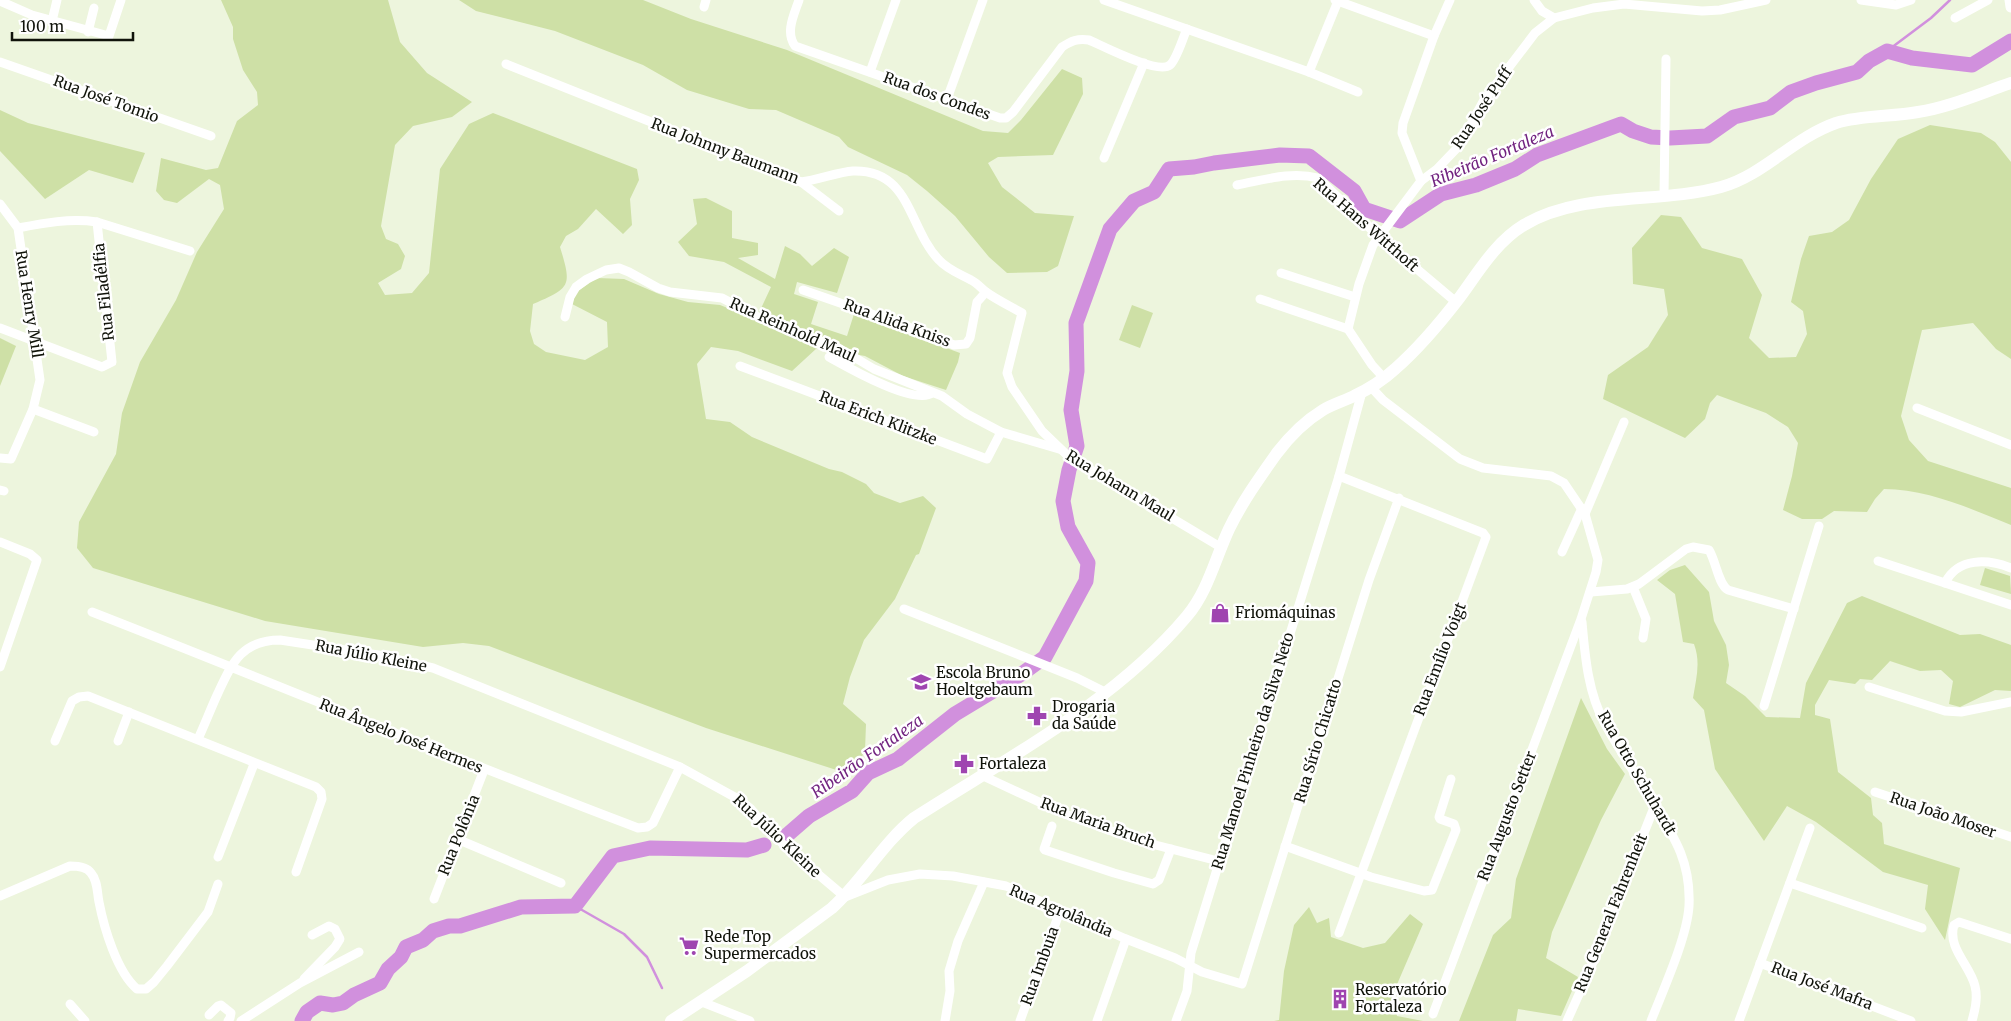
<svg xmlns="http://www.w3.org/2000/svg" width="2011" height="1021" viewBox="0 0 2011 1021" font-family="Merriweather,serif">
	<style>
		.green { fill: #cee0a6 }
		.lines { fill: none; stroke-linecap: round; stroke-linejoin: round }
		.stream { stroke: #d190dd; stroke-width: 2.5 }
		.river { stroke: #d190dd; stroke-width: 15 }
		.minor { stroke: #fff; stroke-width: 9 }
		.tertiary { stroke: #fff; stroke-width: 11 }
		.secondary { stroke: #fff; stroke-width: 12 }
		.labels { text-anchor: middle; stroke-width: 5; stroke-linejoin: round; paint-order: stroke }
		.street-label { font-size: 15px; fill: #10130a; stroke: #fff }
		.poi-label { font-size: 15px; fill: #10130a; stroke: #fff; text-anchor: start }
		.water-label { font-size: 16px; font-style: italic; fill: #722480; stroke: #fff }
	</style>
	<rect width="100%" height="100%" fill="#edf5dd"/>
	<g class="green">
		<path d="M221,0H388L400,42L427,73L472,102L452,117L413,126L395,145L381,226L386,239L398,244L405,256L401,269L378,283L385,295L412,293L429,273L440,169L469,124L493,113L637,169L639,180L630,199L632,225L623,234L596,209L578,229L566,236L560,247C572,286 571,288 533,304L530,331L534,344L546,352L585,360L608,347L607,322L572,304L576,292L597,278L624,279L659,294L688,302L720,305L756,319L771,287L724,262L689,256L678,242L697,224L693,199L706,198L732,211V238L758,243V255L738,258L775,279L785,246L800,254L812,266L834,248L849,257L837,293L797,282L794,294L818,302L811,324L847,336L854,314L960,353L958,362L946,390L903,376L865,356L817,348L792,371L738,351L711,347L697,364L706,419L730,422L752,437L829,469L842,472L866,484L874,493L900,503L923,496L936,508L919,554L916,555L895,599L864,640L850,677L843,704L866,724L865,751L852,775L706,728L489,646L463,643L423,647L265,621L93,568L77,548L79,522L116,454L122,413L140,362L176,300L197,252L224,209L220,185L209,179L177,203L164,200L156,191L161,158L206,170L218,168L237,121L258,105L257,92L243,70L233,39V27Z"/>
		<path d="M459,0H643L691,19L787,50L983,131L1008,133L1021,120L1062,69L1082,78L1083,94L1053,155L998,157L988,163L1002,187L1035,213L1074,216L1058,266L1047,272L1007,273L989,257L955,216L927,191L907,175L848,147L839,137L776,110L749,109L687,90L643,65L555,31L476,11Z"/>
		<path d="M0,110L28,123L145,153L133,183L89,170L45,199L0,151Z"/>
		<path d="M1930,125L1981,133L1995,142L2011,162V359L1996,349L1973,323L1922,330L1901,416L1909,440L1928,461L2011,488V525C1971,509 1928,489 1884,489L1875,499L1867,512L1834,511L1822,519H1802L1783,510L1792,476L1798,443L1788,427L1766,413L1717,395L1710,403L1705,419L1685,438L1603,399L1608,375L1648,347L1668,315L1664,289L1633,284L1632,248L1661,215L1681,217L1702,248L1742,259L1762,295L1749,338L1769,358L1796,357L1807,334L1803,311L1791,302L1801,259L1809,236L1832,232L1849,220L1871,179L1898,139Z"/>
		<path d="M1132,305L1153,313L1140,348L1119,340Z"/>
		<path d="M0,338L16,346L0,386Z"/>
		<path d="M1685,565L1709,592L1714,621L1726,645L1729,665L1726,683L1745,696L1766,717L1800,718L1806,683L1847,603L1862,596L1960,635L1980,634L2011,645V691L1995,690L1960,707L1949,704L1953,681L1941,670L1920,671L1890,661L1872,680L1860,679L1855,684L1829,680L1815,705V715L1830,719L1838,772L1871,798L1873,815L1882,823L1884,844L1960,868L1945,940L1925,909L1928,885L1883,872L1816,822L1787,806L1764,841L1715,769L1704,710L1693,698C1696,679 1701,663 1694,644L1683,642L1675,594L1657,580L1670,570Z"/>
		<path d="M1985,568L2010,576L2011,594L1980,585Z"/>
		<path d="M1581,698L1607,749L1625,774L1601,820L1552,932L1546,958L1578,977L1561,1016L1518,1009L1516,1021H1459L1493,935L1511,918L1516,879Z"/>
		<path d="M1309,907L1317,923L1329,918L1331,937L1363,948L1385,943L1410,914L1423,924L1392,996L1397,1016L1423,1021H1274L1279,1020L1284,971L1294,925Z"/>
	</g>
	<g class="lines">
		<g class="stream">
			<path d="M1887,51L1931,18L1950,0"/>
			<path d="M575,906L624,934L647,957L662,988"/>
		</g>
		<g class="river">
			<path d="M786,836L809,816L852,791L868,773L898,759L955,714L1023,673L1045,657L1086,581L1088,563L1068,527L1063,501L1069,470L1077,446L1071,410L1077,371L1076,323L1110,229L1134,201L1154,192L1169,169L1194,167L1214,163L1280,155L1309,156L1354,191L1364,209L1400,221L1441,194L1476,185L1515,169L1537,155L1621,124L1633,131L1651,137L1670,138L1707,136L1734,117L1770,108L1791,92L1816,83L1857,72L1869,61L1887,51L1912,58L1972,65L2011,41"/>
			<path d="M302,1021L307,1012L320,1003L333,1005L343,1003L354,995L380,983L388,969L401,957L406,947L423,940L433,931L449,926H460L521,907L575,906L613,856L650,848L747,850L764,845"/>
		</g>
		<g class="minor">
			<path d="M799,0C794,15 785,32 795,46L1000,118H1006L1013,112L1062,47C1071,41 1078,38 1089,40C1103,46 1158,75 1170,65C1177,59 1183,37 1187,29"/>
			<path d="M1104,0L1309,72L1358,92"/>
			<path d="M1335,0L1434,36"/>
			<path d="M1534,0L1542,11L1554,18L1593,8L1624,4L1702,11L1720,10L1766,0"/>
			<path d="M1861,0L1896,5L1911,0"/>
			<path d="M0,1L32,15L109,36L121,0"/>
			<path d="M704,7L706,0"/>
			<path d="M1955,18L1988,0"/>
			<path d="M52,21L57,0"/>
			<path d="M88,32L94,8"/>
			<path d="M0,62L211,136"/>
			<path d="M506,64L801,182C818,180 838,172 853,171C911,169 908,228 939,260C948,270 960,274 971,280C977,283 981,288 986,292C997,300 1010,306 1022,313L1007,373L1012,387L1042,431L1068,456L1222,548"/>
			<path d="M870,72L896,0"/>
			<path d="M1309,72L1338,1"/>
			<path d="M947,99L983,0"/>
			<path d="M1104,158L1144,63"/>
			<path d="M1421,181L1402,133L1403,123L1434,36L1450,0"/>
			<path d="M801,182L839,211"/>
			<path d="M1237,185C1264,180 1291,171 1318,178L1379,237L1456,302"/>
			<path d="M1664,195L1666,59"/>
			<path d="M0,204L18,228L40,380L33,409L11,459L0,458"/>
			<path d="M18,228C44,223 70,218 97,222L190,251"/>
			<path d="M1281,273L1355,297"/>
			<path d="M803,290L906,326L954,345L966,344L970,338L977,302L986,292"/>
			<path d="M1260,299L1348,329"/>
			<path d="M565,317L570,297L576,287L587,279L606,270L619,268L629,272L658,288L670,292L722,298L758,317L837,347L874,369L942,396L967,414L1001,432L1059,449"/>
			<path d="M0,328L102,367L112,362L97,222"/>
			<path d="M829,357C847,367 915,406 932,393"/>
			<path d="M740,366L987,459L1001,432"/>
			<path d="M1384,378L1372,365L1348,329L1359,284L1373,245L1421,181L1437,169L1459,146L1484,100L1535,33L1554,18"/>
			<path d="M1371,387L1383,400L1460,459L1483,468L1551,476L1564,483L1585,514L1598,560L1596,572L1581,619L1433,1014"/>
			<path d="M1917,408L2011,445"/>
			<path d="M33,409L94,432"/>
			<path d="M1339,476L1483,533L1486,537L1339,933"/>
			<path d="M0,490L4,491"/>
			<path d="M1585,514L1624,422"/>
			<path d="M0,542L30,554L37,560L0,667"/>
			<path d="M1562,552L1582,508"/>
			<path d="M1878,561L1945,583"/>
			<path d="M2011,568C1988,559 1958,557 1945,583L2011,605"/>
			<path d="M1633,587L1646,619L1643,638"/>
			<path d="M1591,592L1627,589L1639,584L1686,549L1693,547L1709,550C1716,561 1718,584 1728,590L1794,609"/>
			<path d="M904,609L1077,678L1105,692"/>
			<path d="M92,612C274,683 455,759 638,828L647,827L653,823L680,767"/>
			<path d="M1582,622C1585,656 1588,693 1605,724C1620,751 1638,778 1654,805C1676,839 1691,864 1689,906C1687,938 1663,990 1651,1021"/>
			<path d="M1869,687L1945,711L1961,712L2011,702"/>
			<path d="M1764,706L1819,526"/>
			<path d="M198,739C205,724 211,708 218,693C232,663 242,640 280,640L378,655L433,668L680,767L740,800L751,809L767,829L786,847L845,897L888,880L920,874L953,876L1006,886L1126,939L1175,958L1202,972L1242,984L1369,580L1399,498"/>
			<path d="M55,741L72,701L79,697L88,696L316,787L321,792L322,799L296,872"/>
			<path d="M118,741L129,712"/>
			<path d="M981,775L1065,814L1136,840L1218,861"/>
			<path d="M1875,792L2011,837"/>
			<path d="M1052,826L1044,849L1045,850L1114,873L1153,884L1159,880L1171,849"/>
			<path d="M457,839L561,883"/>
			<path d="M1285,846L1371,877L1424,891L1432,890L1456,830L1454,824L1440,819L1439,817L1451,779"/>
			<path d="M218,857L254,764"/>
			<path d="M1790,883L1922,928"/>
			<path d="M0,896L70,866C78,866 87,867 91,873C98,881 97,893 99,902C104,928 117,972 137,989H146L154,982L167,966L208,912L218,884"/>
			<path d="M434,899L484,770"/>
			<path d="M1760,963L1911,1021"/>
			<path d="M304,979L335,947L340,939L335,929L329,926L312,935"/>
			<path d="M702,1002L750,1021"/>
			<path d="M70,1004L85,1021"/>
			<path d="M209,1015L218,1006L221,1005L231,1013L230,1018L228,1021"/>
			<path d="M241,1021L300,983L359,952"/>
			<path d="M945,1021L950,991L949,971L958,941L984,882"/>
			<path d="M1020,1021L1060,911"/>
			<path d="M1097,1021L1126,939"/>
			<path d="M1176,1021L1187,991L1191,953L1339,476L1362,392"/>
			<path d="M1567,1021L1589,972L1655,805"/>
			<path d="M1739,1021L1810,828"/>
			<path d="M1972,1021C1975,1010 1978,998 1975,986C1970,965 1947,948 1954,925L1959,922L2011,939"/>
		</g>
		<path class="tertiary" d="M2010,0L2011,7"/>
		<path class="secondary" d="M671,1021L747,971L832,908C862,881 882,844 914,818C1007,758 1115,702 1187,616C1208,591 1215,559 1229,529C1242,502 1260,477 1277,453C1290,436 1305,421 1323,410C1333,404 1344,401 1354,396C1369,389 1383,380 1395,369C1419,348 1440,323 1460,297C1479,271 1496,242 1524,225C1580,191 1659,204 1721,187C1764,175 1793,138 1836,123C1862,115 1891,117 1918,112C1950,107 1981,93 2011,83"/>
	</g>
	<defs>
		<symbol id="shop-bare" viewBox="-9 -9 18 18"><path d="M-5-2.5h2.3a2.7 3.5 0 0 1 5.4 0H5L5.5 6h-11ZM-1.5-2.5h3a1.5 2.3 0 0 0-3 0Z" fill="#9f45b0" stroke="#fff" stroke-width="2.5" paint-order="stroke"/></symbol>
		<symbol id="school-bare" viewBox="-9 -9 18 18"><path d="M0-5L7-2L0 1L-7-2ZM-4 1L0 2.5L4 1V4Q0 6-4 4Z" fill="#9f45b0" stroke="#fff" stroke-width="2.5" paint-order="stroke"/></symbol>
		<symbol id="pharmacy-bare" viewBox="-9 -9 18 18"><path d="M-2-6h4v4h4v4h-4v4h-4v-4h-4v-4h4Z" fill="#9f45b0" stroke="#fff" stroke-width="2.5" paint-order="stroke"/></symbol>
		<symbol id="supermarket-bare" viewBox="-9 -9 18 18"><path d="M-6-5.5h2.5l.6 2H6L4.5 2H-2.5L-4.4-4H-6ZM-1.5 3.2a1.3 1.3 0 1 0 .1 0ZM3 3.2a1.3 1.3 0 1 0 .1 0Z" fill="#9f45b0" stroke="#fff" stroke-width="2.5" paint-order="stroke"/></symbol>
		<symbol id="building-bare" viewBox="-9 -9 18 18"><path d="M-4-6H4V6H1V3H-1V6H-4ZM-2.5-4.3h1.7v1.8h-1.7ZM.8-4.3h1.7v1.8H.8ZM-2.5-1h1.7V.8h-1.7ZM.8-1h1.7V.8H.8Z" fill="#9f45b0" stroke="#fff" stroke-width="2.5" paint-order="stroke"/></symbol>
	</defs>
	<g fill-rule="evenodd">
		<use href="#shop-bare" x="1206" y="599" width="28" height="28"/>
		<use href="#school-bare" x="907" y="668" width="28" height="28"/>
		<use href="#pharmacy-bare" x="1023" y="702" width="28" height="28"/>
		<use href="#pharmacy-bare" x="950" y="750" width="28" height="28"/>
		<use href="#supermarket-bare" x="675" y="932" width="28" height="28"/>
		<use href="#building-bare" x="1326" y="985" width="28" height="28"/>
	</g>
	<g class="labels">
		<g class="street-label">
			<text transform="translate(937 96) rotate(20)" y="5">Rua dos Condes</text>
			<text transform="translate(106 99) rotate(20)" y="5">Rua José Tomio</text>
			<text transform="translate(1482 108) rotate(-56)" y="5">Rua José Puff</text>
			<text transform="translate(725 151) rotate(21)" y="5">Rua Johnny Baumann</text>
			<text transform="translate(1366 225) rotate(41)" y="5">Rua Hans Witthoft</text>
			<text transform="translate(104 292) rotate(-96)" y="5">Rua Filadélfia</text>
			<text transform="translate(29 304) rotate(81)" y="5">Rua Henry Mill</text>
			<text transform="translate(897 323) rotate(20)" y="5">Rua Alida Kniss</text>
			<text transform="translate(793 330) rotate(24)" y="5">Rua Reinhold Maul</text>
			<text transform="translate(878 418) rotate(21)" y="5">Rua Erich Klitzke</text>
			<text transform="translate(1120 486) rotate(31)" y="5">Rua Johann Maul</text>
			<text transform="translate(371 656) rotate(11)" y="5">Rua Júlio Kleine</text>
			<text transform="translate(1440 659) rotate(-69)" y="5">Rua Emílio Voigt</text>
			<text transform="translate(401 736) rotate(22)" y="5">Rua Ângelo José Hermes</text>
			<text transform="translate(1318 741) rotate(-73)" y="5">Rua Sírio Chicatto</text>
			<text transform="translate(1253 751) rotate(-73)" y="5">Rua Manoel Pinheiro da Silva Neto</text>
			<text transform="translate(1637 773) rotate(60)" y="5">Rua Otto Schuhardt</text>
			<text transform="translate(1943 815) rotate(19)" y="5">Rua João Moser</text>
			<text transform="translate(1507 816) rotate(-69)" y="5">Rua Augusto Setter</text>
			<text transform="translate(1098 823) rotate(20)" y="5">Rua Maria Bruch</text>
			<text transform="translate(459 835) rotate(-68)" y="5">Rua Polônia</text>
			<text transform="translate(777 836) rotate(43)" y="5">Rua Júlio Kleine</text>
			<text transform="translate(1061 911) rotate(23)" y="5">Rua Agrolândia</text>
			<text transform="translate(1611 913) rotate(-68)" y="5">Rua General Fahrenheit</text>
			<text transform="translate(1040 966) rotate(-70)" y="5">Rua Imbuia</text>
			<text transform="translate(1822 986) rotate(21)" y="5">Rua José Mafra</text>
		</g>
		<g class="poi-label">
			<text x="1235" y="618">Friomáquinas</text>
			<text x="936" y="678">Escola Bruno<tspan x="936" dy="17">Hoeltgebaum</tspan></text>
			<text x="1052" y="712">Drogaria<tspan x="1052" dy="17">da Saúde</tspan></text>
			<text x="979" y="769">Fortaleza</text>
			<text x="704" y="942">Rede Top<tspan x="704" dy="17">Supermercados</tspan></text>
			<text x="1355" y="995">Reservatório<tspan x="1355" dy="17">Fortaleza</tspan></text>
		</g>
		<g class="water-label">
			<text transform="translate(1492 156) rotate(-23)" y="6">Ribeirão Fortaleza</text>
			<text transform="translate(867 756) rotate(-35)" y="6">Ribeirão Fortaleza</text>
		</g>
	</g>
	<path d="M12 32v8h121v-8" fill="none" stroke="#10130a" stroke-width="2.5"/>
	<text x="20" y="32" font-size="15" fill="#10130a" stroke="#ffffff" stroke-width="4" paint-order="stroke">100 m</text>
</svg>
